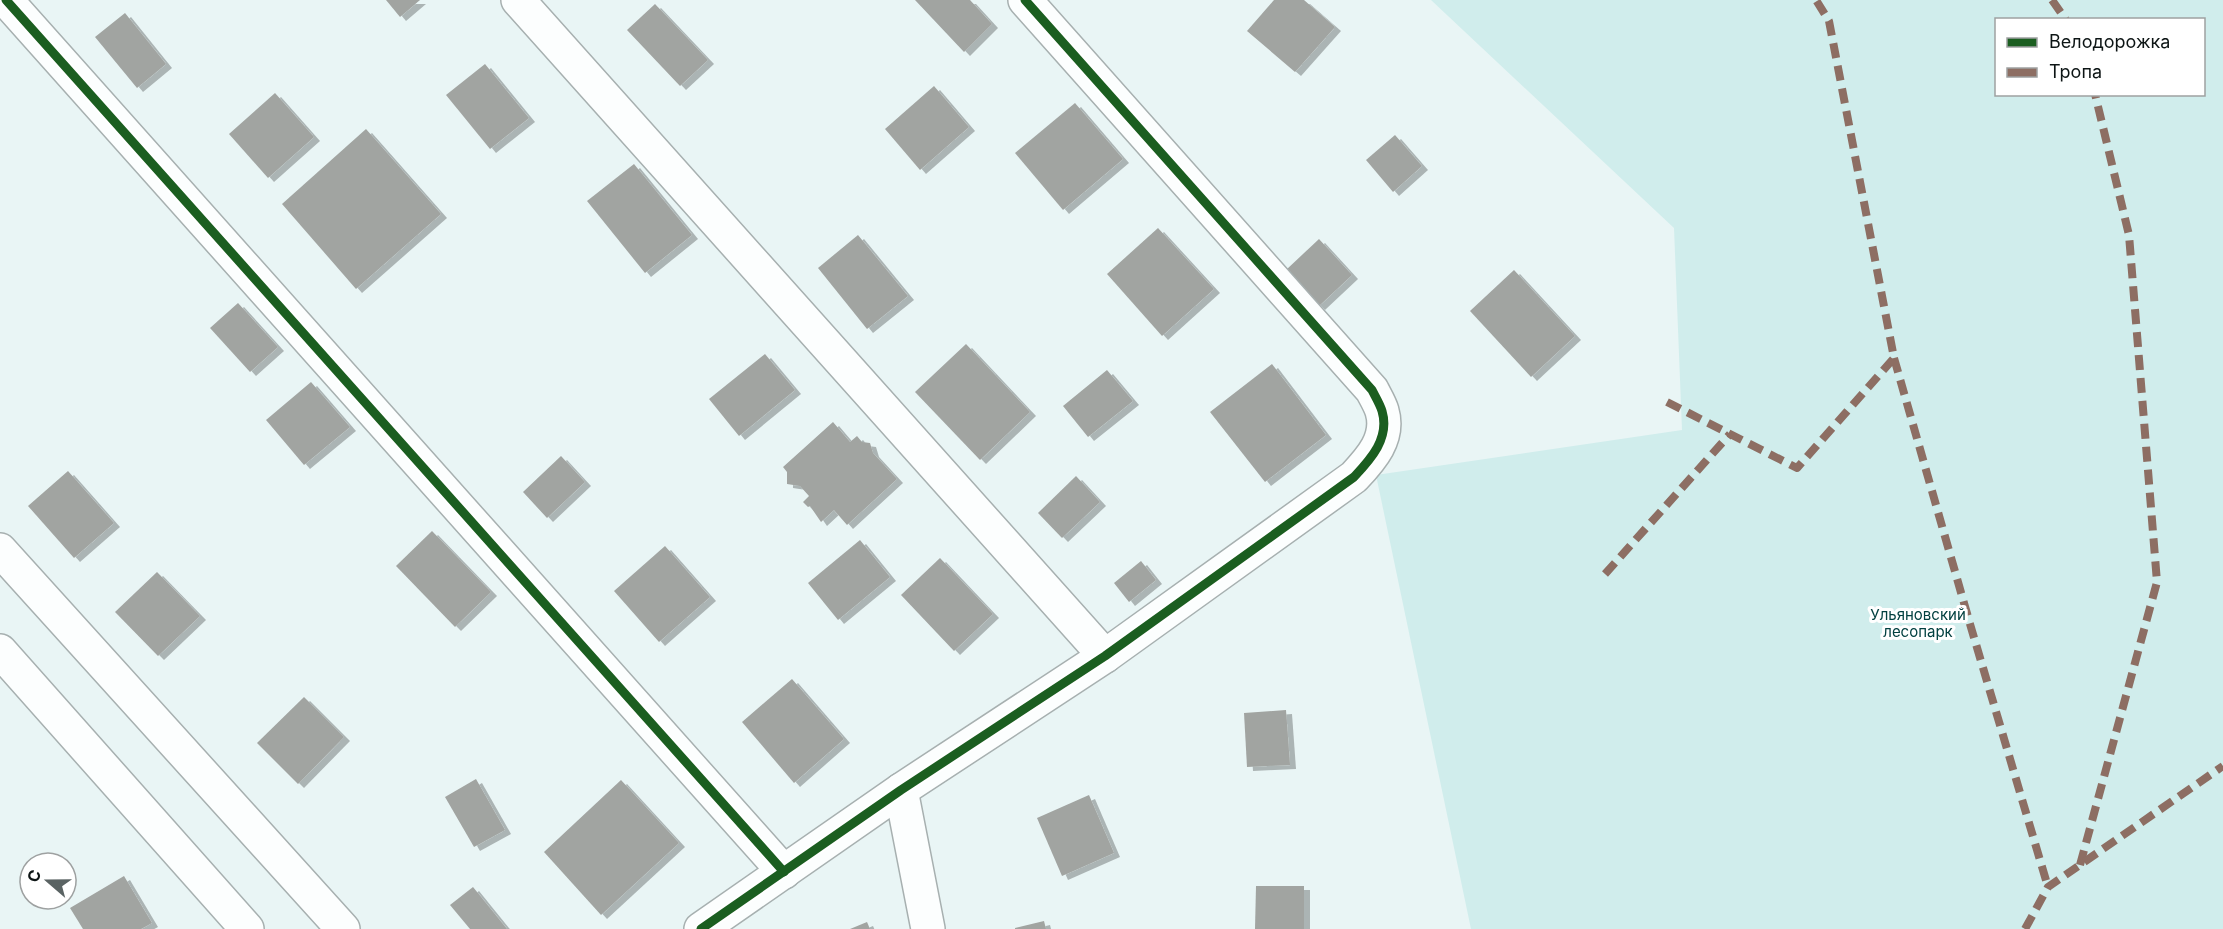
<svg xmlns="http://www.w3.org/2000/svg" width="2223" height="929" viewBox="0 0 2223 929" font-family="Inter,sans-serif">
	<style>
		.green { fill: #d0edec; fill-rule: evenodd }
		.building { fill: #a1a4a1; filter: url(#shadow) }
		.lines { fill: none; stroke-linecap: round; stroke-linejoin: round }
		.street-casing { stroke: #a7b0b0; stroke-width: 36 }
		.street { stroke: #fcfefe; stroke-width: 33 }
		.quiet { stroke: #8d6e63; stroke-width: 8; stroke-dasharray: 15 8; stroke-linecap: butt }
		.cycleway-casing { stroke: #fff; stroke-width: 13 }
		.cycleway { stroke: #1b5e20; stroke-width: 9 }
		.labels { text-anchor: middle; stroke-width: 6; stroke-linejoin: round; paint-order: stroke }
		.park-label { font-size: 15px; fill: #024040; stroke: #fff }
	</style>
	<defs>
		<filter id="shadow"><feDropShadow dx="6" dy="4" stdDeviation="0" flood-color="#0004"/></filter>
	</defs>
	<rect width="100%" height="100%" fill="#e9f5f5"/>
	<path class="green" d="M1431,0H2223V929H1471L1376,475L1682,430L1674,228ZM1996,20H2204V94H1996Z"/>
	<g class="building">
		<path d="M386,0H420L400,17Z"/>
		<path d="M915,0H970L992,24L964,52Z"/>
		<path d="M1274,0H1304L1335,27L1295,72L1247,31Z"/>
		<path d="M655,4L708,60L680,86L627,30Z"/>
		<path d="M125,13L166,64L137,88L95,37Z"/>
		<path d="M485,64L529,118L490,149L446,95Z"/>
		<path d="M934,86L969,127L920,170L885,129Z"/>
		<path d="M275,93L314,137L268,178L229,134Z"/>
		<path d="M1075,103L1123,159L1063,210L1015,153Z"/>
		<path d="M366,129L441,214L356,289L282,204Z"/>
		<path d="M1395,135L1422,166L1393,192L1366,160Z"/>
		<path d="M634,164L692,235L645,273L587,201Z"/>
		<path d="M1158,228L1214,289L1162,336L1107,274Z"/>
		<path d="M858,235L908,296L867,329L818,268Z"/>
		<path d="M1319,239L1352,275L1319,306L1286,270Z"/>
		<path d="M1514,270L1575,336L1531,377L1470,311Z"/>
		<path d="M238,303L278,347L250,372L210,328Z"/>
		<path d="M966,344L1030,412L980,460L915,392Z"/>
		<path d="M765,354L795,390L739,436L709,399Z"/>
		<path d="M1272,364L1326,435L1265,482L1210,412Z"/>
		<path d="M1107,370L1133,401L1088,437L1063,406Z"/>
		<path d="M311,382L350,427L304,465L266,420Z"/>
		<path d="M833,422L850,442L857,436L862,442L870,443L873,453L897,479L847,525L834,510L821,522L810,506L808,507L803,502L809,496L800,486L787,484V472L783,467Z"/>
		<path d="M561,456L585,482L547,518L523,492Z"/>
		<path d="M68,471L114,523L74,558L28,506Z"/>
		<path d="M1076,476L1100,502L1062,538L1038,513Z"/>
		<path d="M432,531L491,592L455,627L396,566Z"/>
		<path d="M860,540L890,577L838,620L808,583Z"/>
		<path d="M665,546L710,597L659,642L614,591Z"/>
		<path d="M940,558L993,614L954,651L901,595Z"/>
		<path d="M1141,561L1156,580L1129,602L1114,583Z"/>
		<path d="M157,572L200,616L158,656L115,612Z"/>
		<path d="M792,679L844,739L794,783L742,722Z"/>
		<path d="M304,697L344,737L298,784L257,743Z"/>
		<path d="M1286,710L1290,765L1247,767L1244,713Z"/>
		<path d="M476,779L505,830L474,847L445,797Z"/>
		<path d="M621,780L679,843L601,915L544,852Z"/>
		<path d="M1089,795L1114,853L1062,876L1037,818Z"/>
		<path d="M124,876L152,923L141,929H83L70,908Z"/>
		<path d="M1256,886H1304V929H1255Z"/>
		<path d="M473,887L507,929H470L450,905Z"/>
		<path d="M1044,921L1046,929H1015V928Z"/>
		<path d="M867,922L870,929H850Z"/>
	</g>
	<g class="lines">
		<defs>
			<g id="street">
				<path d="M6,0L784,872"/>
				<path d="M518,0L1105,656"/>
				<path d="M0,550L343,929"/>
				<path d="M0,651L247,929"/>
				<path d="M901,790L928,929"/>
				<path d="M701,929L901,790L1105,656L1354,477C1371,459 1390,438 1382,411C1380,404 1375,396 1372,390L1025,0"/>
			</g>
		</defs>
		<use href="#street" class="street-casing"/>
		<use href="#street" class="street"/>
		<g class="quiet">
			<path d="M2052,0L2066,20"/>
			<path d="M1894,358L1970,624L2048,887"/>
			<path d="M1667,402L1797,468L1894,358L1829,21L1816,0"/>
			<path d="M1605,574L1730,434"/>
			<path d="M2080,865L2157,582L2129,235L2095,94"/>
			<path d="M2025,929L2048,887L2223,766"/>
		</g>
		<defs>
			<g id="cycleway">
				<path d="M6,0L784,872"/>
				<path d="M701,929L901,790L1105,656L1354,477C1371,459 1390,438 1382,411C1380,404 1375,396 1372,390L1025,0"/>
			</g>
		</defs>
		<use href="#cycleway" class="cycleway-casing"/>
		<use href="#cycleway" class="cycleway"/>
	</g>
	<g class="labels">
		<g class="park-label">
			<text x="1918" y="620">Ульяновский<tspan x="1918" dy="17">лесопарк</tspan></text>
		</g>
	</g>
	<rect x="1995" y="18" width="210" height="78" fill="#ffffff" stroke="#9ea1a1" stroke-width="1.5"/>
	<rect x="2007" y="38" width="30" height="9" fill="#1b5e20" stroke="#9ea1a1" stroke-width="1.5"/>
	<text x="2049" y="48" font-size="18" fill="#0d1515">Велодорожка</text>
	<rect x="2007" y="68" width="30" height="9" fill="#8d6e63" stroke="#9ea1a1" stroke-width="1.5"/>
	<text x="2049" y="78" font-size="18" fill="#0d1515">Тропа</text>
	<g transform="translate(48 881) rotate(290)"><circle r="28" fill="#ffffff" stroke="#9ea1a1" stroke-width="1.5"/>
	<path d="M0-4.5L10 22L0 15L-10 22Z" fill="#5a6363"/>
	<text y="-9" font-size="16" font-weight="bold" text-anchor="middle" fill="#0d1515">С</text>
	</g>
</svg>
